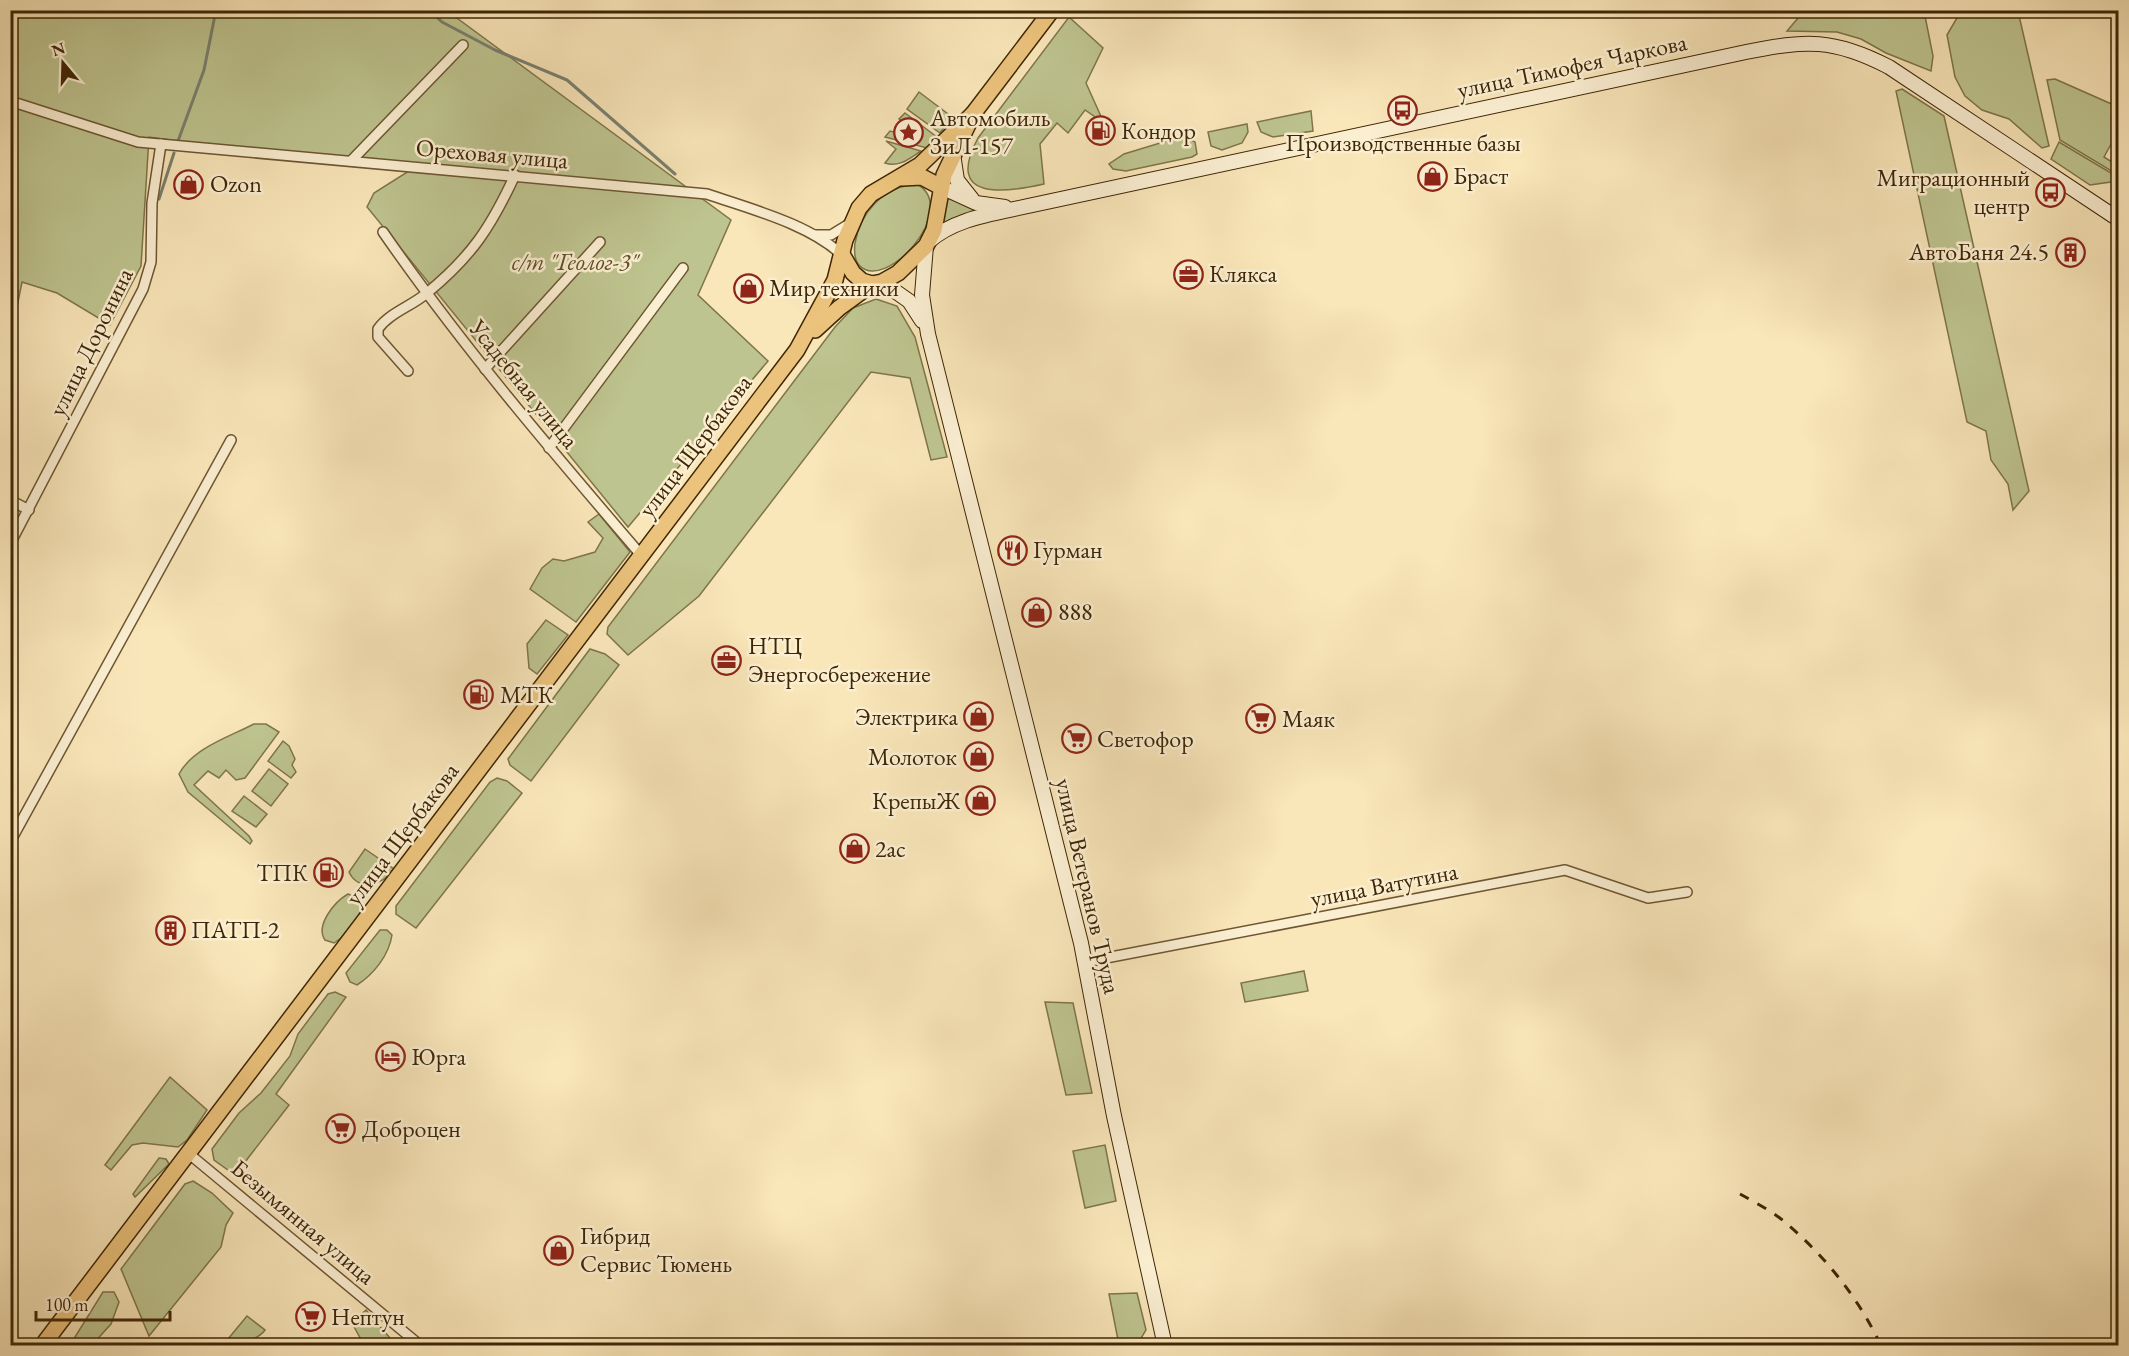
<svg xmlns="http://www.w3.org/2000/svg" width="2129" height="1356" viewBox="0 0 2129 1356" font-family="'EB Garamond',serif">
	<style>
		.green { fill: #bec48f; stroke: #7e754a; stroke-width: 1.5 }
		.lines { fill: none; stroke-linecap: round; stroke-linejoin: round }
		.stream { stroke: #798170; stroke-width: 3 }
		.street-casing { stroke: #6e5632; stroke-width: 12 }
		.secondary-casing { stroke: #3f2605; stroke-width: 16 }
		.primary-casing { stroke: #3f2605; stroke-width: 18 }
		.street { stroke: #fbefd2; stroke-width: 9 }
		.secondary { stroke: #fbefd2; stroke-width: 14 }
		.primary { stroke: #ecc37c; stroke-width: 15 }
		.rail { stroke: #3f2605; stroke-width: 3; stroke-dasharray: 10 10; stroke-linecap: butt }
		.labels { text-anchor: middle; stroke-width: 5; stroke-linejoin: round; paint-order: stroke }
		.street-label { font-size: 24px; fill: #3f2605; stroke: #fbefd2 }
		.poi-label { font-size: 24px; fill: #3f2605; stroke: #fbefd2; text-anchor: start }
		.park-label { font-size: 24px; font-style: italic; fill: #5f4e28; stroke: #fbefd2 }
	</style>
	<rect width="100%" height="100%" fill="#f9e6b9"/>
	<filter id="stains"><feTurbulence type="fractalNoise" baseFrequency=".00333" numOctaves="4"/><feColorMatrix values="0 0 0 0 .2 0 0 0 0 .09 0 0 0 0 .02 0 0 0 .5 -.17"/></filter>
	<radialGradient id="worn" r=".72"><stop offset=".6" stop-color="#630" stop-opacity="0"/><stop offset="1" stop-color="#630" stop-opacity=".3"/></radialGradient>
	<g class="green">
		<path d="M446,10L731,220L698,295L768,361L628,527L367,207L374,193L409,171L149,137L141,266L110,325L57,293L22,282L14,322L11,325V11Z"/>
		<path d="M1804,11H1924L1933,56L1931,71L1886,53L1861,39L1837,32L1787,31Z"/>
		<path d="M1961,11H2018L2049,146L2042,148L2009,119L1982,110L1965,96L1955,77L1947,35Z"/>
		<path d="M1069,17L1103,48L1086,83L1104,123L1085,110L1068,133L1057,123L1040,144L1044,184C1004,193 944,201 978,138Z"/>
		<path d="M2055,79L2116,106L2111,117L2115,137L2104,157L2118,166V175L2060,140L2047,80Z"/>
		<path d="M1902,89L1944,116L2029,491L2013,510L2008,484L1991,460L1986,431L1967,422L1896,91Z"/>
		<path d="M919,92L948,114L950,120L940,133L907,109Z"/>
		<path d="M1311,111L1313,131L1273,137L1261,132L1257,122Z"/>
		<path d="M905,113L937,137L927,148L885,137L890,131L913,137L916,132L899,119Z"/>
		<path d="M1247,124L1248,132L1242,143L1222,150L1211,146L1208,132Z"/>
		<path d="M1183,136L1195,142L1197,154L1192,157L1126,171L1113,169L1109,164L1124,154Z"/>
		<path d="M886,141L921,151C910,158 899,168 885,163L896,149Z"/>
		<path d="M2059,142L2116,176L2111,182L2090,185L2051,159Z"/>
		<path d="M917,184C961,209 885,294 859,265C854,259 854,251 855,243C861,211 883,187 917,184Z"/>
		<path d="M948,197L983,211L942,226Z"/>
		<path d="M876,299L897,306L915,337L947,457L931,460L910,378L871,372L699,596L628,655L607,634L608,627L835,327L853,308Z"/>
		<path d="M599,514L630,552L576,622L530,589L542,568L553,559L564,561L595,552L603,538L588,522Z"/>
		<path d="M546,620L568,635L537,674L529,668L527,644Z"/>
		<path d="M590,649L605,654L619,665L531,781L510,765L508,759Z"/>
		<path d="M254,724H266L279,732L245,778L236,780L226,770L219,778L208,771L194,785L249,836L252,841L250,844L188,792L179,774C193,748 229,737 254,724Z"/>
		<path d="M283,741L289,746L295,759L292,765L296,772L291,778L268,761Z"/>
		<path d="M269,769L288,784L271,806L252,791Z"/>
		<path d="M497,778L507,781L522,793L416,928L396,914V906L490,782Z"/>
		<path d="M244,796L267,814L256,827L232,811Z"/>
		<path d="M365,849L394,869C384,885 358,892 349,872Z"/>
		<path d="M348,894L358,898L363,911L341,938L334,943L325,940C315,926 334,902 348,894Z"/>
		<path d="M380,930H387L392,935C389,955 374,974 357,985L350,982L346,973Z"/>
		<path d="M1304,971L1308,991L1245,1002L1241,983Z"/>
		<path d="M335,992L346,997L276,1094L289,1105L235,1175L214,1160L212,1149L239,1113L261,1093L290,1056L298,1034L328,994Z"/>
		<path d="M1045,1002L1073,1003L1092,1093L1066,1095Z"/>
		<path d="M170,1077L207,1110L187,1140L178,1147L143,1143L132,1145L111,1170L105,1165Z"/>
		<path d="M1105,1145L1116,1201L1085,1208L1073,1151Z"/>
		<path d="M159,1158L166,1159L169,1164L135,1197L133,1194Z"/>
		<path d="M193,1181L212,1193L233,1213L226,1225L221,1247L149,1336L121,1269L185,1184Z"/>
		<path d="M103,1292H114L119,1302L111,1324L92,1345H70Z"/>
		<path d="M1137,1293L1146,1330L1137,1345H1119L1109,1294Z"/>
		<path d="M366,1310L396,1345H364L352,1323Z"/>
		<path d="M247,1316L265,1330C259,1339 250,1338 244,1345H223Z"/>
	</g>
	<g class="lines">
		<g class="stream">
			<path d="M429,10L442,22L495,50L567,80L675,174"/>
			<path d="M178,141L204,70L216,10"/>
			<path d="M159,199L174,153"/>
		</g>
		<defs>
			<g id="street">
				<path d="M10,101L138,142L707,194C750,209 810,224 843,256"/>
				<path d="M351,161L463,45"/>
				<path d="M383,232C462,346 551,450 641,555"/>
				<path d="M815,235H831L849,224"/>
				<path d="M485,369L600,242"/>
				<path d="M408,371L378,337V329C389,313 412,306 427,293C472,256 491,227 515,175"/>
				<path d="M549,448L683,268"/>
				<path d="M10,500L29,510"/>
				<path d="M10,544L143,289L151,262L152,203L161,144"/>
				<path d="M10,842L231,440"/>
				<path d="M1085,962L1565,870L1648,898L1687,892"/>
				<path d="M188,1153L421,1346"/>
			</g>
			<g id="secondary">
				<path d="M953,154L957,180L972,199"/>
				<path d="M941,187L976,203L1005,207"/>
				<path d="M928,242C955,218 993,214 1028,206L1746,52C1806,40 1833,38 1889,67L2118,219"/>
				<path d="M926,246L922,295L928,334L1081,943L1114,1116L1165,1346"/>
				<path d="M882,282L909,301L922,321"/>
			</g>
			<g id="primary">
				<path d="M902,178L922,177L941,187"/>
				<path d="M843,256L853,273L862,281L872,284L882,282L898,273L926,246L934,230L944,175L973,114L1052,10"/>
				<path d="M815,330L839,308L872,284"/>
				<path d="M42,1346L797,350L835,280L845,240L859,208L871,194L920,165L973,114"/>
			</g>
		</defs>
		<use href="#street" class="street-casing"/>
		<use href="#secondary" class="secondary-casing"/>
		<use href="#primary" class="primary-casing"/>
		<use href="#street" class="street"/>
		<use href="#secondary" class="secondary"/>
		<use href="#primary" class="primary"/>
		<path class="rail" d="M1740,1194C1756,1203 1774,1212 1787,1224C1826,1257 1860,1300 1881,1346"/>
	</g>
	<defs>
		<symbol id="bus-ring" viewBox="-11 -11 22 22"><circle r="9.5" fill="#fbefd2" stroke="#8f2418" stroke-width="1.5"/><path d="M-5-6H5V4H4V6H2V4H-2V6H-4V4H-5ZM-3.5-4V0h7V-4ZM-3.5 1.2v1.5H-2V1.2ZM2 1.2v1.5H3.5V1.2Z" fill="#8f2418"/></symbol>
		<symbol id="fuel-ring" viewBox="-11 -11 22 22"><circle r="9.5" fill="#fbefd2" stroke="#8f2418" stroke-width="1.5"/><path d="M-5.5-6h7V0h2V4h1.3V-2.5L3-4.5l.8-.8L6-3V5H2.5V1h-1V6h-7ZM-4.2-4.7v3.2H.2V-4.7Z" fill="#8f2418"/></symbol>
		<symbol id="sight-ring" viewBox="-11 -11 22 22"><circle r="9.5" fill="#fbefd2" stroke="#8f2418" stroke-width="1.5"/><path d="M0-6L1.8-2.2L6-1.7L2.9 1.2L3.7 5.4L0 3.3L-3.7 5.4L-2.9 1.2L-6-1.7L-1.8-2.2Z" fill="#8f2418"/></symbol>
		<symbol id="shop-ring" viewBox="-11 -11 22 22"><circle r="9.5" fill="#fbefd2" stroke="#8f2418" stroke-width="1.5"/><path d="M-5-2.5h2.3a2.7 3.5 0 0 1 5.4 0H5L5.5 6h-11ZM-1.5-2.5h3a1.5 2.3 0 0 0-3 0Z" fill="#8f2418"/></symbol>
		<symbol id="building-ring" viewBox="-11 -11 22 22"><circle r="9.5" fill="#fbefd2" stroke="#8f2418" stroke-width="1.5"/><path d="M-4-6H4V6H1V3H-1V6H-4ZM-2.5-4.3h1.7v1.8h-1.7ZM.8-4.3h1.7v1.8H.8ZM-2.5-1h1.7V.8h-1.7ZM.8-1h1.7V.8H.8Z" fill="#8f2418"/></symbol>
		<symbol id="office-ring" viewBox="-11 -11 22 22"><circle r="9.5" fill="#fbefd2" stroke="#8f2418" stroke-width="1.5"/><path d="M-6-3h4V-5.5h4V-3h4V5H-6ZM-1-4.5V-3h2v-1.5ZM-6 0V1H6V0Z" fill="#8f2418"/></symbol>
		<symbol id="restaurant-ring" viewBox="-11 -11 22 22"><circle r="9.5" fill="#fbefd2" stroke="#8f2418" stroke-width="1.5"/><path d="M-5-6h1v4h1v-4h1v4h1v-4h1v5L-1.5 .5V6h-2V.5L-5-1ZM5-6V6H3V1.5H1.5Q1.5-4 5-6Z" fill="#8f2418"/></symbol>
		<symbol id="supermarket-ring" viewBox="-11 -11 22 22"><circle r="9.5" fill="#fbefd2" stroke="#8f2418" stroke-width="1.5"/><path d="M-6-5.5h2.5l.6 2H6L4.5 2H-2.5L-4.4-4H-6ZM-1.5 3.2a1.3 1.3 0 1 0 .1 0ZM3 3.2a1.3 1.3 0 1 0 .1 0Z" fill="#8f2418"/></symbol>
		<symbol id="hotel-ring" viewBox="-11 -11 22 22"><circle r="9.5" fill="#fbefd2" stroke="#8f2418" stroke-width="1.5"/><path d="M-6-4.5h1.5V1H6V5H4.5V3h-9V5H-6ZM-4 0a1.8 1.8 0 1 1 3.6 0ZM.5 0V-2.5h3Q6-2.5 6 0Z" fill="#8f2418"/></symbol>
	</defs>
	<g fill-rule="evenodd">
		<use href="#bus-ring" x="1386" y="94" width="33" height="33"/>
		<use href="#fuel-ring" x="1084" y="114" width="33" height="33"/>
		<use href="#sight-ring" x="892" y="116" width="33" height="33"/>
		<use href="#shop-ring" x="1416" y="160" width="33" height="33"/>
		<use href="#shop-ring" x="172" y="168" width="33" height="33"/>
		<use href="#bus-ring" x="2034" y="176" width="33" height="33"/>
		<use href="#building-ring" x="2054" y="236" width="33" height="33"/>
		<use href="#office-ring" x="1172" y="258" width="33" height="33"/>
		<use href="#shop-ring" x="732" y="272" width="33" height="33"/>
		<use href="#restaurant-ring" x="996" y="534" width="33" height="33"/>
		<use href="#shop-ring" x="1020" y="596" width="33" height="33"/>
		<use href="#office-ring" x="710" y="644" width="33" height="33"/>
		<use href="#fuel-ring" x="462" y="678" width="33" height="33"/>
		<use href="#shop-ring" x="962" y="700" width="33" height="33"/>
		<use href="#supermarket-ring" x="1244" y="702" width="33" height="33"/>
		<use href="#supermarket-ring" x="1060" y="722" width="33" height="33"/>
		<use href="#shop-ring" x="962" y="740" width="33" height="33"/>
		<use href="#shop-ring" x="964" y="784" width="33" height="33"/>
		<use href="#shop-ring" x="838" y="832" width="33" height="33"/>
		<use href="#fuel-ring" x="312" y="856" width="33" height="33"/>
		<use href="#building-ring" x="154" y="914" width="33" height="33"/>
		<use href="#hotel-ring" x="374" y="1040" width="33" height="33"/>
		<use href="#supermarket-ring" x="324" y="1112" width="33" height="33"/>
		<use href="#shop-ring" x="542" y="1234" width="33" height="33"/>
		<use href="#supermarket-ring" x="294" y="1300" width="33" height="33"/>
	</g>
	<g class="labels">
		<g class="street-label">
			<text transform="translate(1572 66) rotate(-12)" y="8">улица Тимофея Чаркова</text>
			<text transform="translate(492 154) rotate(5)" y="8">Ореховая улица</text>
			<text transform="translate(91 342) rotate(-64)" y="8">улица Доронина</text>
			<text transform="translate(524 384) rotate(51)" y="8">Усадебная улица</text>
			<text transform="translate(695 446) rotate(-53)" y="8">улица Щербакова</text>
			<text transform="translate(402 834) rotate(-53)" y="8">улица Щербакова</text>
			<text transform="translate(1384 885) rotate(-11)" y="8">улица Ватутина</text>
			<text transform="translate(1088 886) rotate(77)" y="8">улица Ветеранов Труда</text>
			<text transform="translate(303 1222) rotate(40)" y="8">Безымянная улица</text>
		</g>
		<g class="poi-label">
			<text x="930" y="126">Автомобиль<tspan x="930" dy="28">ЗиЛ-157</tspan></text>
			<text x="1121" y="139">Кондор</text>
			<text x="1403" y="151" text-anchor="middle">Производственные базы</text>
			<text x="1453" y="184">Браст</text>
			<text x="2030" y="186" text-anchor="end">Миграционный<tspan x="2030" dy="28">центр</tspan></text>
			<text x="210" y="192">Ozon</text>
			<text x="2049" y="260" text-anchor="end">АвтоБаня 24.5</text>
			<text x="1209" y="282">Клякса</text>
			<text x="769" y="296">Мир техники</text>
			<text x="1033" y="558">Гурман</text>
			<text x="1058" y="620">888</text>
			<text x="748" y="654">НТЦ<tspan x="748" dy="28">Энергосбережение</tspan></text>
			<text x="500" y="703">МТК</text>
			<text x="958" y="725" text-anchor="end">Электрика</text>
			<text x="1282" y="727">Маяк</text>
			<text x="1097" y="747">Светофор</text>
			<text x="957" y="765" text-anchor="end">Молоток</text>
			<text x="960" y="809" text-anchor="end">КрепыЖ</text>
			<text x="875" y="857">2ас</text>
			<text x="308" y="881" text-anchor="end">ТПК</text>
			<text x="191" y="938">ПАТП-2</text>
			<text x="411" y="1065">Юрга</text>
			<text x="362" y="1137">Доброцен</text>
			<text x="580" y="1244">Гибрид<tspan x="580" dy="28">Сервис Тюмень</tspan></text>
			<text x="331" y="1325">Нептун</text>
		</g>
		<g class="park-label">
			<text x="575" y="270">с/т "Геолог-3"</text>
		</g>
	</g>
	<rect width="2129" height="1356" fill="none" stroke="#f9e6b9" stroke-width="36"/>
	<rect x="12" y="12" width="2105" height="1332" fill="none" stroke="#3f2605" stroke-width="3"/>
	<rect x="18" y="18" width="2093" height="1320" fill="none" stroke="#3f2605" stroke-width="1.5"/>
	<g transform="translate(63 63) rotate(341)" stroke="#fbefd2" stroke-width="4.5" paint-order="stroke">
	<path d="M0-4.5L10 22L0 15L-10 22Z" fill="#3f2605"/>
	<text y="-9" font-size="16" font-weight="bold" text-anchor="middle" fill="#3f2605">N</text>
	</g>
	<path d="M36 1311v9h134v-9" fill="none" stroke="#3f2605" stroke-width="3"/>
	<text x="45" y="1311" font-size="18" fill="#3f2605" stroke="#fbefd2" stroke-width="4.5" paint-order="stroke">100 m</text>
	<rect width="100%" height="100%" filter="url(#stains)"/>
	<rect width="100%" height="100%" fill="url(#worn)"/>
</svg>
